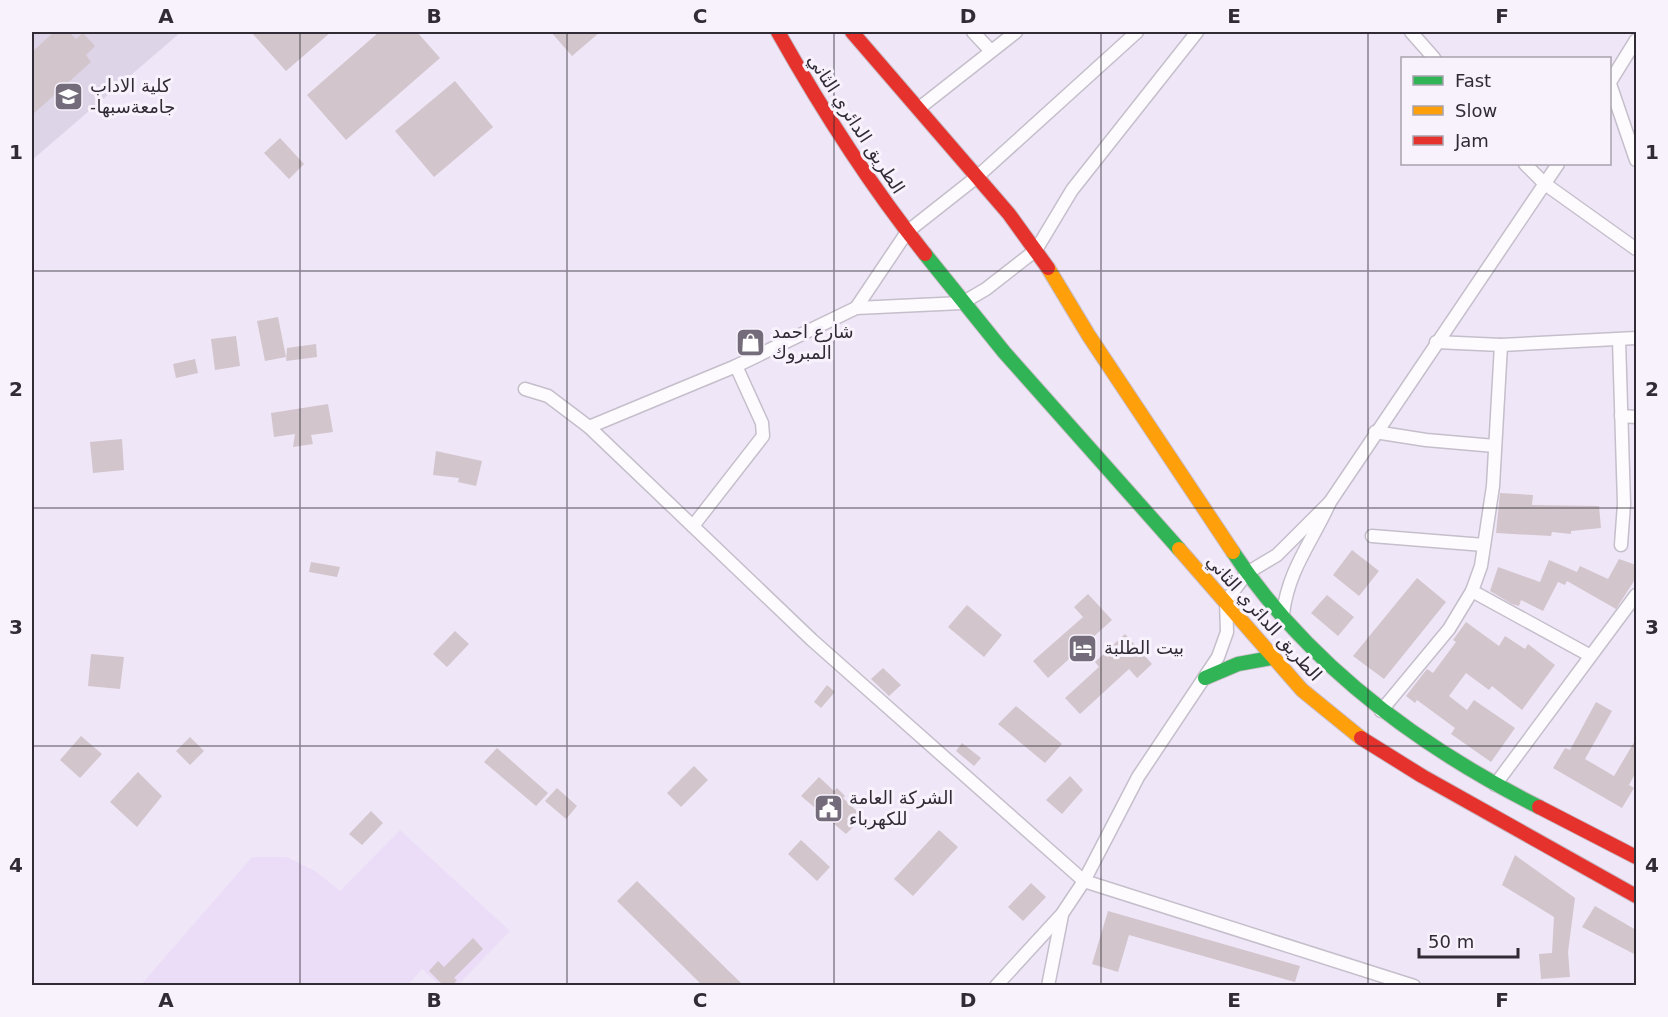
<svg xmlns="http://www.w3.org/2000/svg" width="1668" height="1017" viewBox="0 0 1668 1017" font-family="'DejaVu Sans',Cairo,sans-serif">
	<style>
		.built { fill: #ebdcf7 }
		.education { fill: #ddd4e7 }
		.building { fill: #d2c5cc }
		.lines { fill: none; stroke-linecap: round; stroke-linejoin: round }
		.street-casing { stroke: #c5becb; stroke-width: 15 }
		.fast-casing { stroke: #c8bcc6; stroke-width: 16 }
		.slow-casing { stroke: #c8bcc6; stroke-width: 16 }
		.jam-casing { stroke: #c8bcc6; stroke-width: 16 }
		.street { stroke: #fdfbfe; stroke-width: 12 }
		.fast { stroke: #30b455; stroke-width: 14 }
		.slow { stroke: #ff9f0a; stroke-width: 14 }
		.jam { stroke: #e5322d; stroke-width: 14 }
		.grid { fill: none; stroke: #312b36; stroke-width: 1.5; stroke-opacity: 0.55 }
		.labels { text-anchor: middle; stroke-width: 6; stroke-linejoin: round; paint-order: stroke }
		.poi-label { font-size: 18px; fill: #312b36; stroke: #f8f2fd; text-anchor: start }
		.street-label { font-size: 18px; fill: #312b36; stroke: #f8f2fd }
		.neatline { fill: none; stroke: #312b36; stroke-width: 2 }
		.grid-label { font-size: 20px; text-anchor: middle; font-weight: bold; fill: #312b36 }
	</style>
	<rect width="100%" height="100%" fill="#efe6f7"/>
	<path class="built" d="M400,830L510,931L458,985H440L422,969L408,985L140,986L252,857H287L315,871L340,891Z"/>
	<path class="education" d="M32,32H181L32,160Z"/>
	<g class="building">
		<path d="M54,32H69L76,39L83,33L95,46L86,55L91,62L32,115V52Z"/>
		<path d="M251,32H331L286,71Z"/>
		<path d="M379,32H417L440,58L346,140L307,95Z"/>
		<path d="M551,32H600L572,56Z"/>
		<path d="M455,81L493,127L434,177L395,131Z"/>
		<path d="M280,138L304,164L289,179L264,153Z"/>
		<path d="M278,317L286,357L265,361L257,321Z"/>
		<path d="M236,336L240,366L215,370L211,339Z"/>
		<path d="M316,344L317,357L286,361L287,348Z"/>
		<path d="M195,359L198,373L176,378L173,364Z"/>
		<path d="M328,404L333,432L311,435L313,444L293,447L295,434L274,437L271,413Z"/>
		<path d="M122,439L124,470L93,473L90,442Z"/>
		<path d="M436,451L482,461L476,486L458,482L459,478L433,475Z"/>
		<path d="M1500,493L1533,495L1532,505L1599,506L1601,528L1571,531V534L1552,532L1551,536L1496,533Z"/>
		<path d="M1352,550L1379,571L1359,596L1333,575Z"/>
		<path d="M1619,559L1636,565V578L1616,609L1567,581L1565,585L1558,582L1543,611L1521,600L1519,606L1512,604L1490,591L1498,567L1540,582L1549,560L1577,572L1580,566L1608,579Z"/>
		<path d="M311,562L340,567L337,577L309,572Z"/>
		<path d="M1417,578L1446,602L1384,679L1353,656Z"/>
		<path d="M1088,594L1112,620L1048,678L1033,661L1083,617L1074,607Z"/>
		<path d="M1327,595L1354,617L1338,636L1311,613Z"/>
		<path d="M967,605L1002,635L984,657L948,627Z"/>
		<path d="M1466,622L1499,646L1505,636L1525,649L1528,644L1555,665L1522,710L1492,686L1489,690L1466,673L1449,696L1467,710L1474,700L1515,728L1491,762L1451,734L1455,728L1417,700L1415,703L1406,696L1427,669L1433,673L1456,642L1453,640Z"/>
		<path d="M455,631L469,644L447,667L433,654Z"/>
		<path d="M1125,634L1152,664L1137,678L1129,669L1080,714L1065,698L1099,667L1095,662Z"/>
		<path d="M91,654L124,657L120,689L88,686Z"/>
		<path d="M883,668L901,685L889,696L871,679Z"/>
		<path d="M827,685L835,692L821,708L814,702Z"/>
		<path d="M1596,702L1612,711L1585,759L1614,776L1636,739V772L1629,785L1634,788L1622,808L1553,768L1565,748L1570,750Z"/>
		<path d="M1016,706L1062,744L1045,763L998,724Z"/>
		<path d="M81,736L102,754L80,778L60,760Z"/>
		<path d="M190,737L204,751L190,765L176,751Z"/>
		<path d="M962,743L981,758L974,766L956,751Z"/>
		<path d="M497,748L548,793L536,806L484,762Z"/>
		<path d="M694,766L708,780L681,807L667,793Z"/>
		<path d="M138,772L162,796L137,827L110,802Z"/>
		<path d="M1070,776L1083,790L1062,814L1046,800Z"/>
		<path d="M819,777L834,791L837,788L845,796L843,798L863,817L846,834L801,796Z"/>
		<path d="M557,788L577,806L566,819L545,801Z"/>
		<path d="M371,811L383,823L362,845L349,834Z"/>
		<path d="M939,830L958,847L913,896L894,879Z"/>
		<path d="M801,840L830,867L817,881L788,854Z"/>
		<path d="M1515,855L1575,898L1568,952L1570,977L1541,979L1539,954L1552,953L1554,917L1502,885Z"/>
		<path d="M637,881L744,986H703L617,901Z"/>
		<path d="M1031,883L1046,897L1023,921L1008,907Z"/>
		<path d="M1595,906L1636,930V955L1582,927Z"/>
		<path d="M1108,911L1300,966L1295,982L1129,935L1118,972L1092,964Z"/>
		<path d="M473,938L483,949L454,978L457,980L452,986H444L429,971L438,961L444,967Z"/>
	</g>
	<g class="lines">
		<defs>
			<g id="street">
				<path d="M973,32L991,51"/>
				<path d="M1411,32L1434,58"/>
				<path d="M1610,82L1636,40"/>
				<path d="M1610,84L1636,160"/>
				<path d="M918,109L1016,32"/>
				<path d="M1525,164L1545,184L1636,249"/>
				<path d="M856,308L907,232L978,176L1137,32"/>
				<path d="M1619,340L1624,504L1621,545"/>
				<path d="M1436,342L1501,345L1636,338"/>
				<path d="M525,389L548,396L589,427L812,640L1084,881L1414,986"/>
				<path d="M1621,416L1636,417"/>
				<path d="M589,427L736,366L856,308L962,303L986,289L1036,250L1072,190L1197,32"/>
				<path d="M1375,432L1426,440L1495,446"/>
				<path d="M693,526L763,436L762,423L736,366"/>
				<path d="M1372,536L1484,545"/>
				<path d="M1472,591L1589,655"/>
				<path d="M1283,614C1288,570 1312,542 1330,502L1558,164"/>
				<path d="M1381,711L1449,629L1472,591L1481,566L1493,486L1501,345"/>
				<path d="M1495,785L1636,595"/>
				<path d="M996,986L1062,914L1084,881L1138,777L1218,657L1227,632L1226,601L1247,573L1277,555L1330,502"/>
				<path d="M1048,986L1062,915"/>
			</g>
			<g id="fast">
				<path d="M925,254L1004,352L1179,549"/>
				<path d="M1233,552C1308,665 1420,747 1539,807"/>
				<path d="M1205,678L1238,664L1271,658"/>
			</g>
			<g id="slow">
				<path d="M1048,268L1089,336L1233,552"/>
				<path d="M1179,549L1302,690L1361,738"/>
			</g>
			<g id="jam">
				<path d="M778,32C822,110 869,184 925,254"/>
				<path d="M852,32L1009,214L1048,268"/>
				<path d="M1361,738L1422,776L1636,896"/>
				<path d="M1539,807L1636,857"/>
			</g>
		</defs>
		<use href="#street" class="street-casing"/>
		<use href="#fast" class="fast-casing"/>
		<use href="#slow" class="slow-casing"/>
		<use href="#jam" class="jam-casing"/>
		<use href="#street" class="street"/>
		<use href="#fast" class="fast"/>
		<use href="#slow" class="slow"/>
		<use href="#jam" class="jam"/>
	</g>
	<path class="grid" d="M300,32V986M567,32V986M834,32V986M1101,32V986M1368,32V986M32,271H1636M32,508H1636M32,746H1636"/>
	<defs>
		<symbol id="university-square" viewBox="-11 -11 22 22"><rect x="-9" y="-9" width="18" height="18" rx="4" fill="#746c7a" stroke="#f8f2fd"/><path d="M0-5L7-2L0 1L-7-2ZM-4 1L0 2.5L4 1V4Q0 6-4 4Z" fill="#fff"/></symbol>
		<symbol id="shop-square" viewBox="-11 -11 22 22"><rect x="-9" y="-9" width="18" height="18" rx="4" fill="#746c7a" stroke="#f8f2fd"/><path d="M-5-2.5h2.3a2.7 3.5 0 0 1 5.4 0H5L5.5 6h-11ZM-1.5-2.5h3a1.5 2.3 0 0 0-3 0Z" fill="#fff"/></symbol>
		<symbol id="hotel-square" viewBox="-11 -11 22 22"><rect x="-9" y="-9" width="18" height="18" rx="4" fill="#746c7a" stroke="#f8f2fd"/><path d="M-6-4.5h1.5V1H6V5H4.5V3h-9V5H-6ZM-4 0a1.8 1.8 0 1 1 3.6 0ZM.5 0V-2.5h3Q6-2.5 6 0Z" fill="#fff"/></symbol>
		<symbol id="civic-square" viewBox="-11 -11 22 22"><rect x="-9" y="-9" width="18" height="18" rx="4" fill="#746c7a" stroke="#f8f2fd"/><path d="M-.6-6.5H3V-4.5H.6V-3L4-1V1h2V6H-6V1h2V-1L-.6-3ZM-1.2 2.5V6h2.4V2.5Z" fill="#fff"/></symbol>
	</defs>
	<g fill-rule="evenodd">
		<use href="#university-square" x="52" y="80" width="33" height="33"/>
		<use href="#shop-square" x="734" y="326" width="33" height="33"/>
		<use href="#hotel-square" x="1066" y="632" width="33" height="33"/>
		<use href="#civic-square" x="812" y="792" width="33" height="33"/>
	</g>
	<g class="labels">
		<g class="poi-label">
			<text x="90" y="92">كلية الاداب<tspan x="90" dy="21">-جامعةسبها</tspan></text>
			<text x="772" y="338">شارع احمد<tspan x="772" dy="21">المبروك</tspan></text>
			<text x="1104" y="654">بيت الطلبة</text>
			<text x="849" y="804">الشركة العامة<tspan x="849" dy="21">للكهرباء</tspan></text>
		</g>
		<g class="street-label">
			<text transform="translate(856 124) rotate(57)" y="6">الطريق الدائري الثاني</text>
			<text transform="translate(1264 618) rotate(48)" y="6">الطريق الدائري الثاني</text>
		</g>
	</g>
	<rect width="1668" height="1017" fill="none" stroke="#f8f2fd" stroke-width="66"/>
	<rect x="1401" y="57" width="210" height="108" fill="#f8f2fd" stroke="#a8a2ad" stroke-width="1.5"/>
	<rect x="1413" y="76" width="30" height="9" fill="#30b455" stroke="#a8a2ad" stroke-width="1.5"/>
	<text x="1455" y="87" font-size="18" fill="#312b36">Fast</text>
	<rect x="1413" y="106" width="30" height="9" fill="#ff9f0a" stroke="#a8a2ad" stroke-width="1.5"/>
	<text x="1455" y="117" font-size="18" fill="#312b36">Slow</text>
	<rect x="1413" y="136" width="30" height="9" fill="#e5322d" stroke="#a8a2ad" stroke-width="1.5"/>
	<text x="1455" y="147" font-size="18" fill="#312b36">Jam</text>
	<path d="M1419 948v9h99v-9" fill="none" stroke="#312b36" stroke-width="3"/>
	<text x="1428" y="948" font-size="18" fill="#312b36" stroke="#f8f2fd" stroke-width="4.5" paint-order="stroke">50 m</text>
	<rect x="33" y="33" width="1602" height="951" class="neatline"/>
	<g class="grid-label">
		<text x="166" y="23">A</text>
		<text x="434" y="23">B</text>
		<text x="700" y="23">C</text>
		<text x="968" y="23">D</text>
		<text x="1234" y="23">E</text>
		<text x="1502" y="23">F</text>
		<text x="16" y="159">1</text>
		<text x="1652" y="159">1</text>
		<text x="16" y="396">2</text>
		<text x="1652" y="396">2</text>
		<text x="16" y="634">3</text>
		<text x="1652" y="634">3</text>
		<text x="16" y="872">4</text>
		<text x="1652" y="872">4</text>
		<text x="166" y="1007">A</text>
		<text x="434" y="1007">B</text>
		<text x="700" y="1007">C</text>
		<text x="968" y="1007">D</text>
		<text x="1234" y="1007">E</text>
		<text x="1502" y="1007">F</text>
	</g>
</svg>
